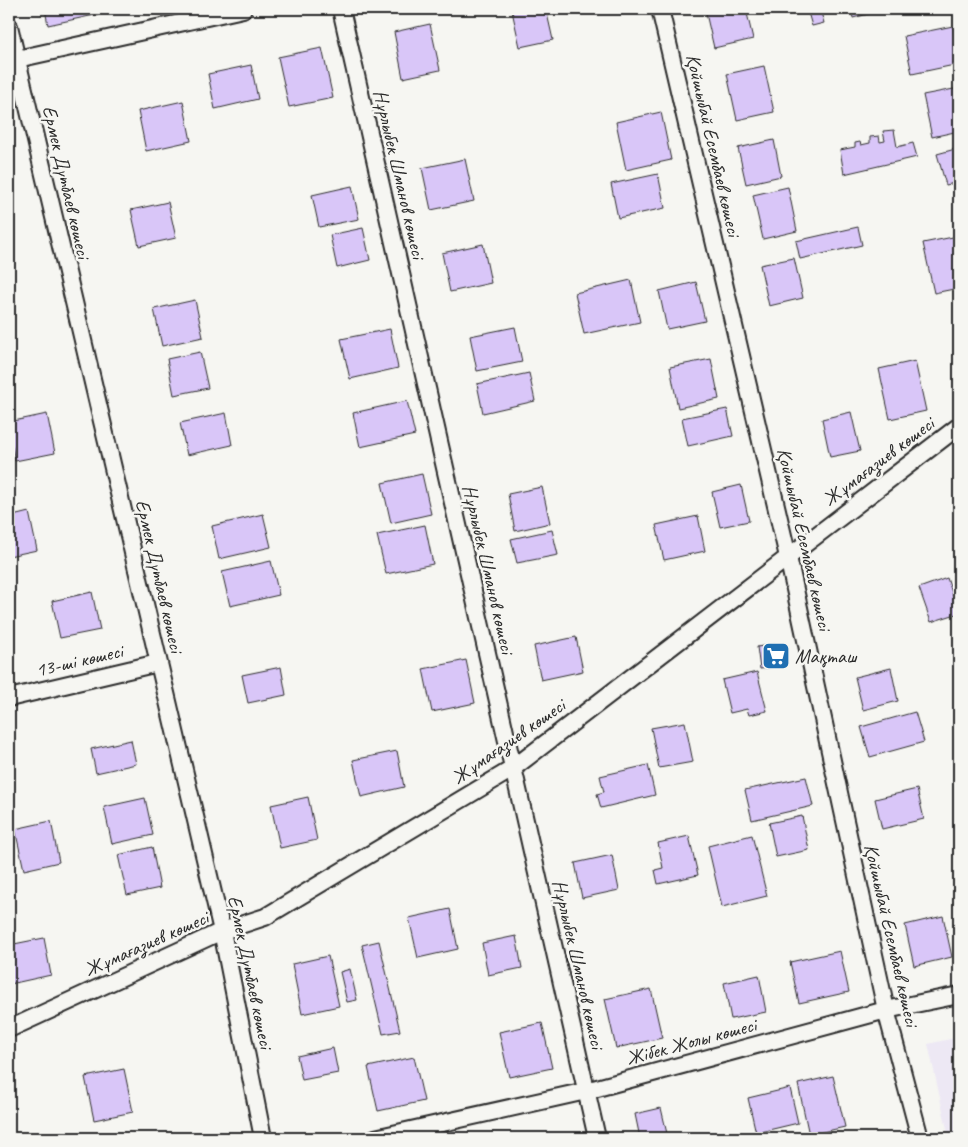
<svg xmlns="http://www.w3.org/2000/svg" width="968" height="1147" viewBox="0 0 968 1147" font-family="Caveat,sans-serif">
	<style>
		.built { fill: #ede8f4 }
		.building { fill: #d9c6f8; stroke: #2b2b2b }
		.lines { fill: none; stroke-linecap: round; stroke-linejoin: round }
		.minor-casing { stroke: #2b2b2b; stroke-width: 20 }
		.minor { stroke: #f6f6f2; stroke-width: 16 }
		.labels { text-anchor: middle; stroke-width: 5; stroke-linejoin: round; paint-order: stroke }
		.street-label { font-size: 20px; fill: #2b2b2b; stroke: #f6f6f2 }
		.poi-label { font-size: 20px; fill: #2b2b2b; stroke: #f6f6f2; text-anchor: start }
	</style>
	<rect width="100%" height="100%" fill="#f6f6f2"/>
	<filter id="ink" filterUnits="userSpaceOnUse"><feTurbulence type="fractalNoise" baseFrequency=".02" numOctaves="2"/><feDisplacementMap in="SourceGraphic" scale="10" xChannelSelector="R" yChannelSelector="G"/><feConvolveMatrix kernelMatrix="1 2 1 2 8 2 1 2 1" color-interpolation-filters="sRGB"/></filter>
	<g filter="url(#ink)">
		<path class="built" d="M959,1037V1138H949L928,1044Z"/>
		<g class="building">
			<path d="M45,9H98L99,14L48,25Z"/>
			<path d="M522,9H546L553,40L520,47L512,11Z"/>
			<path d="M705,9H746L753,39L714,48Z"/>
			<path d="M807,9H820L824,23L812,26Z"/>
			<path d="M851,9H887L853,18Z"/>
			<path d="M430,24L440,70L403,78L394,32Z"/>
			<path d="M953,26L959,64L912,74L904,36Z"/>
			<path d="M322,48L333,98L289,107L278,57Z"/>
			<path d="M251,65L258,99L215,109L208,74Z"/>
			<path d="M764,66L774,112L737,120L727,74Z"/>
			<path d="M959,88V131L932,137L923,95Z"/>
			<path d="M183,101L191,141L146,151L138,111Z"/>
			<path d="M661,112L671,160L626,170L616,122Z"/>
			<path d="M894,130L897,147L913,143L917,157L844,174L840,150L855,147V143L860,142L861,145L870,143V137L879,136L880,142L885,141L883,131Z"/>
			<path d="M774,140L781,176L746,184L738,148Z"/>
			<path d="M959,148V182L946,185L937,154Z"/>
			<path d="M465,159L474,201L431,210L422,168Z"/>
			<path d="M658,174L665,208L618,218L611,184Z"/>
			<path d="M352,186L359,219L319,227L312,195Z"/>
			<path d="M788,187L797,231L763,239L753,195Z"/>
			<path d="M168,202L176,238L139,246L131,210Z"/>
			<path d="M858,227L862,245L800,259L796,241Z"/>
			<path d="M363,228L370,260L337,268L330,235Z"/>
			<path d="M958,236L959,288L934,293L923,243Z"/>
			<path d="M483,244L491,283L450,292L442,253Z"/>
			<path d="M794,258L803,298L769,306L760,265Z"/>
			<path d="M9,274L15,303L9,304Z"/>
			<path d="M631,280L640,322L584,334L575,293Z"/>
			<path d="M696,282L705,321L667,329L659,291Z"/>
			<path d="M195,300L203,337L162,346L154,309Z"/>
			<path d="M515,327L522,362L477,371L470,336Z"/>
			<path d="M390,329L398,368L350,379L341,339Z"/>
			<path d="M200,352L208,388L174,395L167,359Z"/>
			<path d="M711,359L719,399L678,408L670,367Z"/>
			<path d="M915,361L926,411L890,419L879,369Z"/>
			<path d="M529,373L535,401L483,413L477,384Z"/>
			<path d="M407,401L415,435L360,447L353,413Z"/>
			<path d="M727,409L733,436L688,446L682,418Z"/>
			<path d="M851,412L860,451L830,457L822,419Z"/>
			<path d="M226,413L232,445L187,455L180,423Z"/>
			<path d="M47,414L55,453L15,461L9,432V422Z"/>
			<path d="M422,474L431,514L391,523L382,483Z"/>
			<path d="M741,485L749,521L720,527L712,492Z"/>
			<path d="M542,487L550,523L515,531L508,494Z"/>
			<path d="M29,512L37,550L9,556V517Z"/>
			<path d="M263,514L271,547L219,559L212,526Z"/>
			<path d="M698,516L705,551L664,560L656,525Z"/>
			<path d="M425,525L433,564L386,574L377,535Z"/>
			<path d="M552,530L558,555L517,563L511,539Z"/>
			<path d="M271,561L279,595L230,606L222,572Z"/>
			<path d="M947,578L959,613L931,622L919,588Z"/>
			<path d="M92,592L100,630L60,638L52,601Z"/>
			<path d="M576,637L583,671L541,680L534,646Z"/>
			<path d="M775,644L778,667L760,669L757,647Z"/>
			<path d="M466,660L475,703L432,712L423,669Z"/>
			<path d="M281,667L286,695L248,703L242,675Z"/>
			<path d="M891,668L898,701L863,710L855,677Z"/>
			<path d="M757,672L767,711L749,715L747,709L730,713L722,680Z"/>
			<path d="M915,712L924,742L870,757L861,727Z"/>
			<path d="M685,722L693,762L659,768L651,728Z"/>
			<path d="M131,740L136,764L96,773L91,749Z"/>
			<path d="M397,751L404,787L361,797L353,760Z"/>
			<path d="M648,765L655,795L601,808L597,794L604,792L600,776Z"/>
			<path d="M806,777L813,806L752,820L745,790Z"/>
			<path d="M917,789L924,819L882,829L875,799Z"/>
			<path d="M308,797L317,840L280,848L271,805Z"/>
			<path d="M145,798L153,835L112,844L104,807Z"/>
			<path d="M802,816L809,850L776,857L769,823Z"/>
			<path d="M51,821L59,862L24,870L15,829Z"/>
			<path d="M752,835L767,896L722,907L708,846Z"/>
			<path d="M689,836L698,875L658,884L655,870L663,868L658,843Z"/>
			<path d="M152,847L160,888L127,895L118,855Z"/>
			<path d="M612,855L619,890L582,898L575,863Z"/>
			<path d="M450,909L458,949L418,958L409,918Z"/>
			<path d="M943,916L952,957L914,966L905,925Z"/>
			<path d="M516,936L522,968L488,975L482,943Z"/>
			<path d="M44,938L51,975L10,984L9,945Z"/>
			<path d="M379,941L400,1031L383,1034L362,945Z"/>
			<path d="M840,951L849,992L799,1003L790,962Z"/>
			<path d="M328,956L339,1006L302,1014L292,964Z"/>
			<path d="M350,969L357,1000L347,1002L340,972Z"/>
			<path d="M759,975L766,1012L731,1019L724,983Z"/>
			<path d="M651,989L662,1038L616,1048L605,999Z"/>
			<path d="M542,1023L552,1068L509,1077L499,1032Z"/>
			<path d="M333,1048L338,1073L302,1080L297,1056Z"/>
			<path d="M414,1057L424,1101L378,1111L368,1067Z"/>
			<path d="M124,1069L133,1112L94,1120L85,1077Z"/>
			<path d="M833,1076L845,1127L809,1135L798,1084Z"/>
			<path d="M790,1088L798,1123L756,1133L748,1098Z"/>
			<path d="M661,1108L668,1138H640L635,1114Z"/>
		</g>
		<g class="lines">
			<defs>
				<g id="minor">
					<path d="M341,9L597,1138"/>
					<path d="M660,9L788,557L886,1010L920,1138"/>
					<path d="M9,26L222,931L263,1138"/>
					<path d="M17,59L243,9"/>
					<path d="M9,698L158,663"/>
					<path d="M9,1029L222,931L265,917L512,769L959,426"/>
					<path d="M375,1138L586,1091L886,1010L959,995"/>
				</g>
			</defs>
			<use href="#minor" class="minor-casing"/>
			<use href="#minor" class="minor"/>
		</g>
	</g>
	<defs>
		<symbol id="supermarket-square" viewBox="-11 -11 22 22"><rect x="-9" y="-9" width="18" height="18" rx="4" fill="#1f6fb2" stroke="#f6f6f2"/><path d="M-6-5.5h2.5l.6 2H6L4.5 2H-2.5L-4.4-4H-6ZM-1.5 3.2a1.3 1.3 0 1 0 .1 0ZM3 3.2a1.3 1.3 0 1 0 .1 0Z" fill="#fff"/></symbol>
	</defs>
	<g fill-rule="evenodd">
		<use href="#supermarket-square" x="760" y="640" width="32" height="32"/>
	</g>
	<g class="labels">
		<g class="street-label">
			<text transform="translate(714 145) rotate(77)" y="7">Қойшыбай Есембаев көшесі</text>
			<text transform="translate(400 174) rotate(77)" y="7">Нұрлыбек Шманов көшесі</text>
			<text transform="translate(67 182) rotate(77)" y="7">Ермек Дүтбаев көшесi</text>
			<text transform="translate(878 461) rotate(-37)" y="7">Жұмағазиев көшесі</text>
			<text transform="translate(805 539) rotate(77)" y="7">Қойшыбай Есембаев көшесі</text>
			<text transform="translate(489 569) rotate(77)" y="7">Нұрлыбек Шманов көшесі</text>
			<text transform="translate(160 576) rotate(77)" y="7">Ермек Дүтбаев көшесi</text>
			<text transform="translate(79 660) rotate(-13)" y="7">13-ші көшесi</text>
			<text transform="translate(508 741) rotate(-35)" y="7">Жұмағазиев көшесі</text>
			<text transform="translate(892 935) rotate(77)" y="7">Қойшыбай Есембаев көшесі</text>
			<text transform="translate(146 943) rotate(-24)" y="7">Жұмағазиев көшесі</text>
			<text transform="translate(579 964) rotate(77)" y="7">Нұрлыбек Шманов көшесі</text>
			<text transform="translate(251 972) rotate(78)" y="7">Ермек Дүтбаев көшесi</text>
			<text transform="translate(691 1041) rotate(-15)" y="7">Жібек Жолы көшесі</text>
		</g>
		<g class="poi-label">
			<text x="795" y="663">Мақташ</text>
		</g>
	</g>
	<rect width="968" height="1147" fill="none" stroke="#f6f6f2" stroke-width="30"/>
	<rect x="15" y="15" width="938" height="1117" fill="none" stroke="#2b2b2b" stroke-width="2" filter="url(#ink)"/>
</svg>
